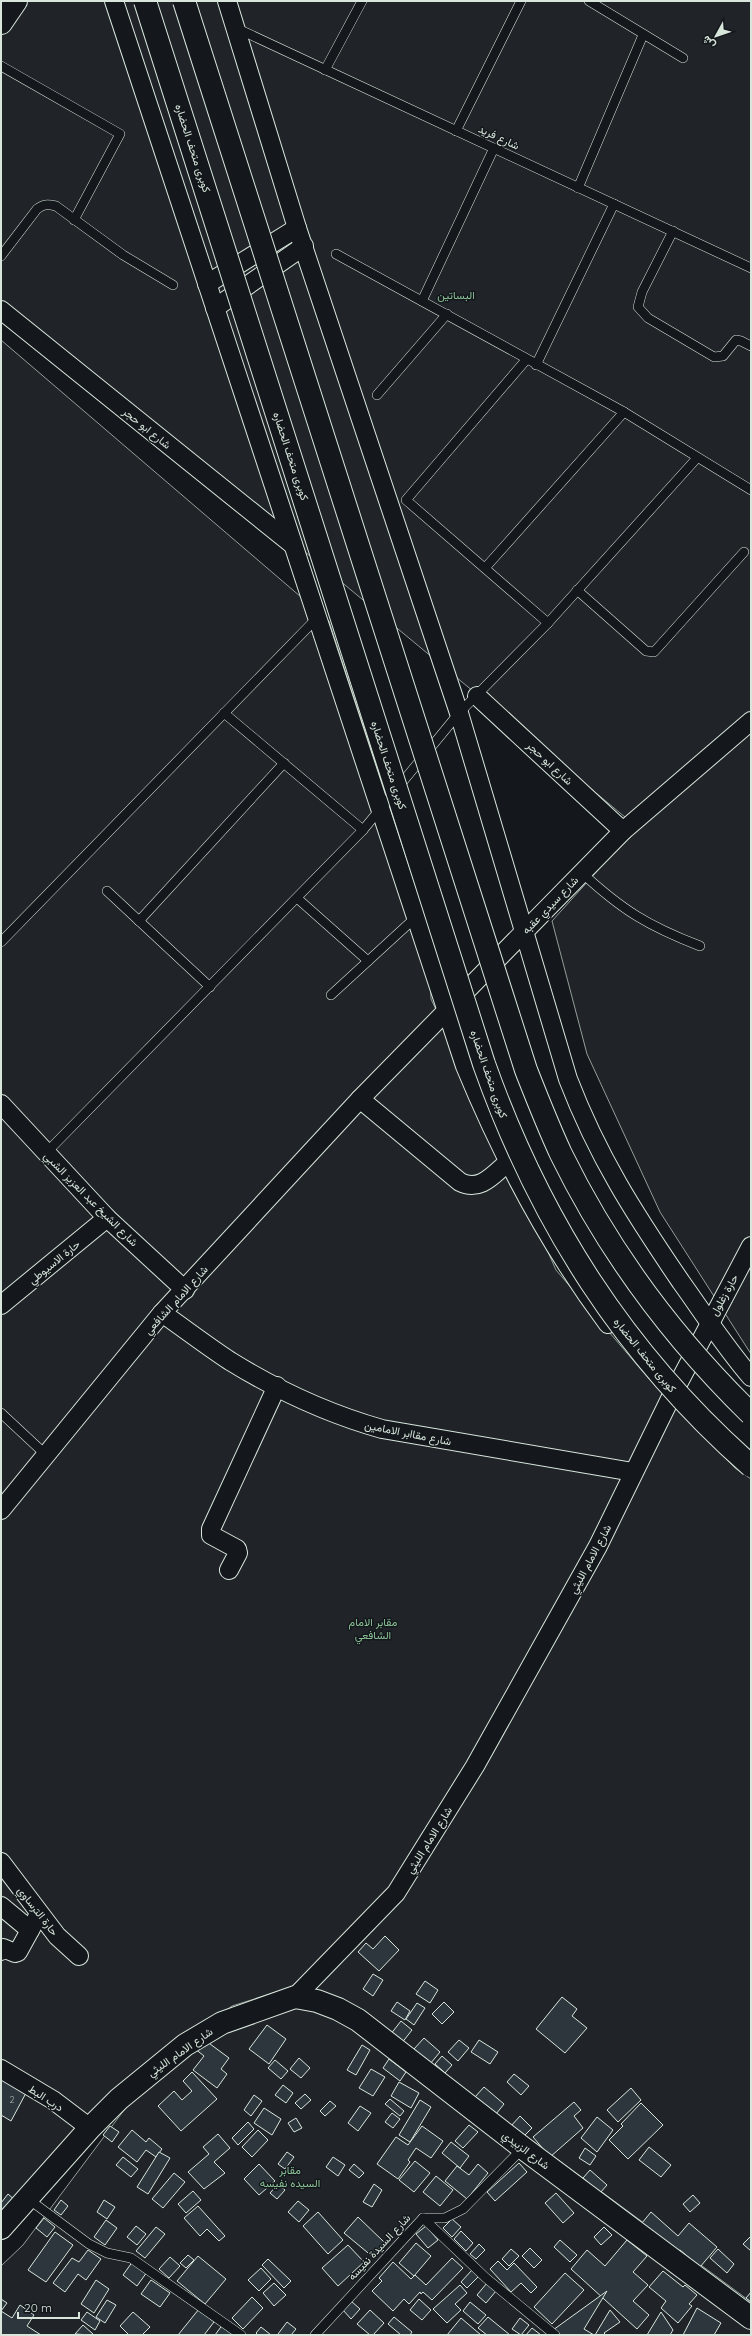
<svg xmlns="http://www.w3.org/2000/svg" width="752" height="2336" viewBox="0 0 752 2336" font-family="Quicksand,Vazirmatn,sans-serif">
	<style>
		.green { fill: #202428; stroke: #939e99 }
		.building { fill: #2c363c; stroke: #d8e6dc }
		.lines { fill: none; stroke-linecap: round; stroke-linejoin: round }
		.service-casing { stroke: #d8e6dc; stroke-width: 10 }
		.minor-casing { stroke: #d8e6dc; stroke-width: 20 }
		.tertiary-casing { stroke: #d8e6dc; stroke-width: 24 }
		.service { stroke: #14181c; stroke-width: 9 }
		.minor { stroke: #14181c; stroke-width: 18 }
		.tertiary { stroke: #14181c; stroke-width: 22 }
		.motorway-bridge-casing { stroke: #d8e6dc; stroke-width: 24; stroke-linecap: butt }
		.motorway-bridge { stroke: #14181c; stroke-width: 22 }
		.labels { text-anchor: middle; stroke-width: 3; stroke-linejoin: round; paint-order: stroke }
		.number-label { font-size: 9px; fill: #adbab4 }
		.street-label { font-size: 11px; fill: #d8e6dc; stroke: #14181c }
		.park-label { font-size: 11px; fill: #8ac095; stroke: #14181c }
	</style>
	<rect width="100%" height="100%" fill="#14181c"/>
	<g class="green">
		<path d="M23,1H751V1354L660,1212L587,1054L552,921L637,827L1,300V31Z"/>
		<path d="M1,340L329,621L429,927L431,999L501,1147L556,1270L650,1380L735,1468L751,1479V2302L344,2002L283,1990L232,2006L124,2081L1,2222Z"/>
		<path d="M302,2004L335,2014L390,2053L751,2330V2335H1V2266L23,2245L136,2094L201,2039Z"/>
	</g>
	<g class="building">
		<path d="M385,1936L399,1950L379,1971L358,1952L366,1943L373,1949Z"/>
		<path d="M373,1974L383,1980L373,1996L363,1989Z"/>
		<path d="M425,1981L438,1990L430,2003L416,1994Z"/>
		<path d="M562,1997L577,2009L572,2016L587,2028L565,2053L536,2029Z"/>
		<path d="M397,2002L410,2011L405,2020L391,2011Z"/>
		<path d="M444,2002L454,2012L442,2024L432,2014Z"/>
		<path d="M417,2003L425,2008L414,2025L406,2019Z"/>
		<path d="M401,2021L412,2030L401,2044L390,2035Z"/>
		<path d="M267,2025L286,2039L269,2064L249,2049Z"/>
		<path d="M202,2038L229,2058L221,2069L227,2074L217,2088L193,2070L204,2056L194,2048Z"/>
		<path d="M424,2038L440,2052L430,2064L414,2049Z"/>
		<path d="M459,2040L469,2048L458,2061L448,2052Z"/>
		<path d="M479,2040L498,2052L490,2064L471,2052Z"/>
		<path d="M362,2045L370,2050L356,2075L347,2070Z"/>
		<path d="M442,2056L452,2065L445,2073L435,2064Z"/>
		<path d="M299,2058L310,2068L301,2078L290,2069Z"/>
		<path d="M389,2059L406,2072L400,2081L383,2068Z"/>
		<path d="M275,2060L288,2071L281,2079L268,2068Z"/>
		<path d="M371,2069L385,2077L373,2096L359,2088Z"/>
		<path d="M192,2072L217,2099L181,2131L158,2106L174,2091L182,2100L192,2091L183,2081Z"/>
		<path d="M514,2074L529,2086L521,2095L507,2082Z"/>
		<path d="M1,2079L26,2093L11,2121L1,2115Z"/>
		<path d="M399,2082L419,2093L411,2108L391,2096Z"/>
		<path d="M283,2085L293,2093L286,2103L275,2095Z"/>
		<path d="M484,2087L504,2104L496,2114L475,2097Z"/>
		<path d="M631,2088L641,2100L618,2122L607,2110Z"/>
		<path d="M305,2094L311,2100L301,2109L295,2103Z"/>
		<path d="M254,2095L262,2101L251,2116L244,2110Z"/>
		<path d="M390,2099L404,2111L400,2116L385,2104Z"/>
		<path d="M420,2100L431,2107L410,2142L399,2135Z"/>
		<path d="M330,2101L336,2106L325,2116L320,2111Z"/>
		<path d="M574,2102L581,2110L574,2116L583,2128L550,2157L533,2137Z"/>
		<path d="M641,2103L663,2125L628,2159L609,2140L623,2126L621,2124Z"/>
		<path d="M360,2106L371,2113L358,2131L348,2123Z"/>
		<path d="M264,2108L281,2119L272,2135L254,2123Z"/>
		<path d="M392,2113L400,2119L393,2128L385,2122Z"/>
		<path d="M520,2116L532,2128L523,2137L511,2126Z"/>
		<path d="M597,2117L613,2130L597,2152L581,2138Z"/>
		<path d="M296,2118L302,2128L294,2132L288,2123Z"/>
		<path d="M248,2122L254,2129L238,2145L232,2138Z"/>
		<path d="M469,2125L478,2132L463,2148L455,2141Z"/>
		<path d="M110,2126L119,2132L112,2142L103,2135Z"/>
		<path d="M422,2126L443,2141L431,2158L416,2148L408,2160L410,2162L398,2179L377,2164L396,2137L408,2145Z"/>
		<path d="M132,2130L146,2142L149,2138L162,2149L156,2157L146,2150L137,2162L118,2147Z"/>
		<path d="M258,2130L268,2140L252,2157L242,2147Z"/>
		<path d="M218,2134L230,2148L214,2162L225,2173L204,2189L188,2172L209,2154L203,2147Z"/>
		<path d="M451,2142L469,2156L460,2168L442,2153Z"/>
		<path d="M649,2147L671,2165L661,2177L639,2160Z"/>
		<path d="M585,2148L596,2156L590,2165L579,2158Z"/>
		<path d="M159,2152L170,2158L148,2194L137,2187Z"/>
		<path d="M287,2152L294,2157L285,2169L278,2164Z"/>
		<path d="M123,2157L138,2169L131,2177L116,2165Z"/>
		<path d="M333,2157L345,2165L338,2176L326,2167Z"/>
		<path d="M415,2161L430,2173L414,2192L399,2180Z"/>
		<path d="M519,2163L527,2172L495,2201L487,2192Z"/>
		<path d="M259,2164L275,2181L259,2195L244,2179Z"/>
		<path d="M354,2164L364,2173L359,2178L349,2170Z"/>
		<path d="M478,2164L488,2173L467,2199L445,2181L457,2166L469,2175Z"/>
		<path d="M590,2170L607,2185L600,2193L583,2178Z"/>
		<path d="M174,2173L185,2182L163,2208L152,2199Z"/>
		<path d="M436,2176L453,2190L440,2206L423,2192Z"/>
		<path d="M278,2184L285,2190L277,2199L270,2193Z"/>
		<path d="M374,2184L382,2190L372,2207L363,2202Z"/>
		<path d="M193,2191L201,2200L186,2213L178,2204Z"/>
		<path d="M556,2193L574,2213L563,2223L545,2203Z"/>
		<path d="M8,2194L16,2201L1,2220V2203Z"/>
		<path d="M693,2195L700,2203L690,2212L683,2204Z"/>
		<path d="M61,2200L68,2206L61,2215L54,2210Z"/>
		<path d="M104,2200L115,2207L107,2219L97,2212Z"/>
		<path d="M298,2201L309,2210L299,2222L288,2212Z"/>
		<path d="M198,2206L225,2236L219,2241L207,2229L200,2236L184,2218Z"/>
		<path d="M318,2212L343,2240L328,2254L303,2226Z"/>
		<path d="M651,2212L678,2236L689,2223L717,2247L700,2267L680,2250L677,2252L642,2223Z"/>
		<path d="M358,2217L384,2242L373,2257L344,2233Z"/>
		<path d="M44,2218L55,2227L47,2237L36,2228Z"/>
		<path d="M452,2219L461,2227L452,2237L443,2228Z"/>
		<path d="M106,2220L117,2228L105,2245L94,2237Z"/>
		<path d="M136,2226L146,2234L137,2245L127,2237Z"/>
		<path d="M426,2226L438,2240L428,2248L416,2234Z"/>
		<path d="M156,2227L165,2234L145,2258L136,2251Z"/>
		<path d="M604,2227L612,2235L601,2245L594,2237Z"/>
		<path d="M461,2231L473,2243L466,2251L454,2239Z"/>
		<path d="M55,2232L73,2245L46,2282L28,2270Z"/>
		<path d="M750,2237L751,2238V2251L743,2244Z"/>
		<path d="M560,2240L577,2255L570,2262L554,2247Z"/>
		<path d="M627,2240L647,2256L633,2272L648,2285L633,2301L649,2315L637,2329L571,2269L587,2250L605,2266Z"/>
		<path d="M416,2243L431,2256L414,2276L399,2263Z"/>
		<path d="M479,2244L485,2250L476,2259L470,2254Z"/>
		<path d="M348,2245L364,2262L338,2286L322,2268Z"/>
		<path d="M530,2248L542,2260L534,2268L522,2256Z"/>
		<path d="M511,2249L519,2256L509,2266L502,2259Z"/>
		<path d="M718,2249L734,2264L727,2273L710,2258Z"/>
		<path d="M88,2250L101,2259L86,2280L78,2274L65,2292L53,2283L72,2258L79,2262Z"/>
		<path d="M188,2255L194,2260L186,2268L180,2263Z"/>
		<path d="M198,2256L226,2279L205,2304L177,2281Z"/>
		<path d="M170,2257L180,2266L169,2278L159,2269Z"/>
		<path d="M452,2258L463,2268L432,2300L423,2292L421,2294L420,2292L409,2304L404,2299L393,2311L372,2291L382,2281L379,2278L393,2262L411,2279L415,2275L426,2285Z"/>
		<path d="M268,2259L291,2281L284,2288L262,2265Z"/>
		<path d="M133,2261L147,2272L137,2286L123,2275Z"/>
		<path d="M498,2261L507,2270L514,2263L537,2287L531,2293L521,2283L511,2292L490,2269Z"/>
		<path d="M261,2268L271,2279L259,2291L248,2280Z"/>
		<path d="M472,2270L479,2276L467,2288L461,2282Z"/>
		<path d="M663,2271L683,2287L685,2285L697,2295L689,2304L692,2306L678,2323L661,2308L666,2301L649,2287Z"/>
		<path d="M565,2273L584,2290L552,2324L534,2307Z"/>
		<path d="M96,2280L109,2289L94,2313L81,2304Z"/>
		<path d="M151,2280L170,2293L160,2307L141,2294Z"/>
		<path d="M274,2283L286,2295L274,2306L263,2293Z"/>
		<path d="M487,2283L496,2291L486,2303L477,2295Z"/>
		<path d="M460,2285L467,2293L455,2304L461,2310L447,2323L433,2309Z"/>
		<path d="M607,2291L584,2329L594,2335H561L553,2330Z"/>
		<path d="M751,2292V2302L746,2298Z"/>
		<path d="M252,2297L263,2308L243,2329L232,2318Z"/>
		<path d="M1,2299L7,2303L1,2311L12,2318L20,2305L34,2315L27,2326L41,2335H1Z"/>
		<path d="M419,2299L431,2310L422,2320L410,2310Z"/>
		<path d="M107,2300L116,2305L105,2323L96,2317Z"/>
		<path d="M351,2301L360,2309L351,2319L343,2310Z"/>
		<path d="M470,2302L486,2315L478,2324L463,2311Z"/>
		<path d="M697,2308L721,2323L714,2335H683Z"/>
		<path d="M199,2309L214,2322L204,2335H178Z"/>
		<path d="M370,2310L384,2323L373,2335H370L357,2324Z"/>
		<path d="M610,2310L620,2322L604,2333L606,2335H595Z"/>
		<path d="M87,2312L100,2321L95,2330L81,2320Z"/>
		<path d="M133,2312L150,2327L142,2335H129L120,2326Z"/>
		<path d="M661,2312L673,2330L670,2335H647Z"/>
		<path d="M394,2317L412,2332L410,2335H401L388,2324Z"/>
		<path d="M488,2317L510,2335H487L478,2328Z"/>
		<path d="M461,2318L481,2335H447Z"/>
		<path d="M520,2318L529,2325L521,2335L512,2329Z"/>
		<path d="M287,2322L296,2329L291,2335H279L278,2334Z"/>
		<path d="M223,2324L236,2335H215Z"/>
		<path d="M83,2325L93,2334L92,2335L75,2334Z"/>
		<path d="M261,2327L271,2335H258L256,2333Z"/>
		<path d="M532,2328L541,2335H526Z"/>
	</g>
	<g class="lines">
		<defs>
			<g id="service">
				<path d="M589,1L683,58"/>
				<path d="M236,28L751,268"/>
				<path d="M1,66L120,134L74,220"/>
				<path d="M325,70L362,1"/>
				<path d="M456,131L521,1"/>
				<path d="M578,188L643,35"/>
				<path d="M673,231L642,292L638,307L648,318L714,357L723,356L736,340L741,341L751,346"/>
				<path d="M336,254L624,412L751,490"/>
				<path d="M1,256L37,209C44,204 47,204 56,206L123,255L173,285"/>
				<path d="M422,301L494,148"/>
				<path d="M526,360L406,500L548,623"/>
				<path d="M536,365L614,204"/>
				<path d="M377,395L447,314"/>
				<path d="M485,568L624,412"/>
				<path d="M577,590L646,651L654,652L744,552"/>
				<path d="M224,713L363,830"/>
				<path d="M581,872C622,910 648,926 700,946"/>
				<path d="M107,891L210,987"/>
				<path d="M297,898L368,961"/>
				<path d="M139,921L284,763"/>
				<path d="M1,942L317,618"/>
				<path d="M331,995L416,917"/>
				<path d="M46,1153L363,830L459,713L548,623L697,458"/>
				<path d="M1,1413L45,1454"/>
				<path d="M27,2198L89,2244L107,2253L131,2258L241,2335"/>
				<path d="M423,2218L486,2278L555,2335"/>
				<path d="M315,2335L423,2218H445L463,2209L523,2148"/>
			</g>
			<g id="minor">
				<path d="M114,1L465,1066C503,1158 548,1244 608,1324"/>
				<path d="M227,1L297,228L459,713L568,1079C598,1157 634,1213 681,1282C704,1314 725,1347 751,1377"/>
				<path d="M207,284L297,228"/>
				<path d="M215,308L304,246"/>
				<path d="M1,310L293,545"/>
				<path d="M477,696L623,831"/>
				<path d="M360,1099L460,1182C480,1192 493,1175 507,1163"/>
				<path d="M1,1104L107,1218L185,1290"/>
				<path d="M1,1305L107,1218"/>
				<path d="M162,1313C185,1329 207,1346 230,1361C277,1390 329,1414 382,1429L633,1472"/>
				<path d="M1,1510L162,1313L360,1099L623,831L751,721"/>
				<path d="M229,1570L238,1553L237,1549L211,1535V1529L277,1386"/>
				<path d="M1,1862L57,1936L79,1956"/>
				<path d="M1,1906L30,1930"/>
				<path d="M1,1951L3,1948L15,1953L18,1952L39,1914"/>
				<path d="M295,1997L396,1893L475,1766L598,1546L670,1399L751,1246"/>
				<path d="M1,2069L53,2100L90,2128"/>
			</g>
			<g id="tertiary">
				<path d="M1,23L16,1"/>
				<path d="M1,2228L90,2128L119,2099L185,2045L222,2023L295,1997L317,2001L338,2009L358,2020L523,2148L751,2318"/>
			</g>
		</defs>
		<use href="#service" class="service-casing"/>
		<use href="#minor" class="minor-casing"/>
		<use href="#tertiary" class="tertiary-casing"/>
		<use href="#service" class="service"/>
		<use href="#minor" class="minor"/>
		<use href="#tertiary" class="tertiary"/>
		<defs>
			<g id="motorway-bridge">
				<path d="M145,1L484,1064C540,1222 625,1355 751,1466"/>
				<path d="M184,1L526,1070C537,1098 548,1126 561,1154C609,1252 673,1338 751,1414"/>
			</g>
		</defs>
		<use href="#motorway-bridge" class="motorway-bridge-casing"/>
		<use href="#motorway-bridge" class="motorway-bridge"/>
	</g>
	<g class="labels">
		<g class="number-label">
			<text x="12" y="2103">2</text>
		</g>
		<g class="street-label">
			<text transform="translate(499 137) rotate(25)" y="4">شارع فريد</text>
			<text transform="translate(193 148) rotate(72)" y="4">كوبرى متحف الحضاره</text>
			<text transform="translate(147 428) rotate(39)" y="4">شارع ابو حجر</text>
			<text transform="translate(291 456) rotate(72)" y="4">كوبرى متحف الحضاره</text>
			<text transform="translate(550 763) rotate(43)" y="4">شارع ابو حجر</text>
			<text transform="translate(389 765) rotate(72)" y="4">كوبرى متحف الحضاره</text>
			<text transform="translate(550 905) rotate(-46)" y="4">شارع سيدي عقبه</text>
			<text transform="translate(489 1074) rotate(71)" y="4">كوبرى متحف الحضاره</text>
			<text transform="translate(91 1199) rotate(45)" y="4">شارع الشيخ عبد العزيز الشبي</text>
			<text transform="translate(54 1262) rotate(-39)" y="4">حارة الاسيوطي</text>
			<text transform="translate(724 1295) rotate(-61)" y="4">حارة زغلول</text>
			<text transform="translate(176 1300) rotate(-48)" y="4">شارع الامام الشافعي</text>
			<text transform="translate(645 1355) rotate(51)" y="4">كوبرى متحف الحضاره</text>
			<text transform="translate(408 1433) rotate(11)" y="4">شارع مقاابر الامامين</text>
			<text transform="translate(590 1559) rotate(-62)" y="4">شارع الامام الليثي</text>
			<text transform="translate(429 1840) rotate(-58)" y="4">شارع الامام الليثي</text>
			<text transform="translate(38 1911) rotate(52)" y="4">حارة الترساوي</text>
			<text transform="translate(180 2052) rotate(-35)" y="4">شارع الامام الليثي</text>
			<text transform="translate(46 2098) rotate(33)" y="4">درب البط</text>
			<text transform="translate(526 2150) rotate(37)" y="4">شارع الزبيدي</text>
			<text transform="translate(379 2247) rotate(-47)" y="4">شارع السيدة نفيسه</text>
		</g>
		<g class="park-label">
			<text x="456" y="299">البساتين</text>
			<text x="373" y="1626">مقابر الامام<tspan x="373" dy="13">الشافعي</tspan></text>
			<text x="290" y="2174">مقابر<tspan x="290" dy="13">السيده نفيسه</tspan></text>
		</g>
	</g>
	<rect width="752" height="2336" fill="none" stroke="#d8e6dc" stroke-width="4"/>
	<g transform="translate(716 36) rotate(230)" stroke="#14181c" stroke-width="3" paint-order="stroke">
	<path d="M0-3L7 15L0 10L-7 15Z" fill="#d8e6dc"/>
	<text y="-6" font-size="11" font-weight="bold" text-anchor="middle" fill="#d8e6dc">ش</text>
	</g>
	<path d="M18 2312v6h61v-6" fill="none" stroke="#d8e6dc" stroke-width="2"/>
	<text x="24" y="2312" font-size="12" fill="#d8e6dc" stroke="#14181c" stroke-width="3" paint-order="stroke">20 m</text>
</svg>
